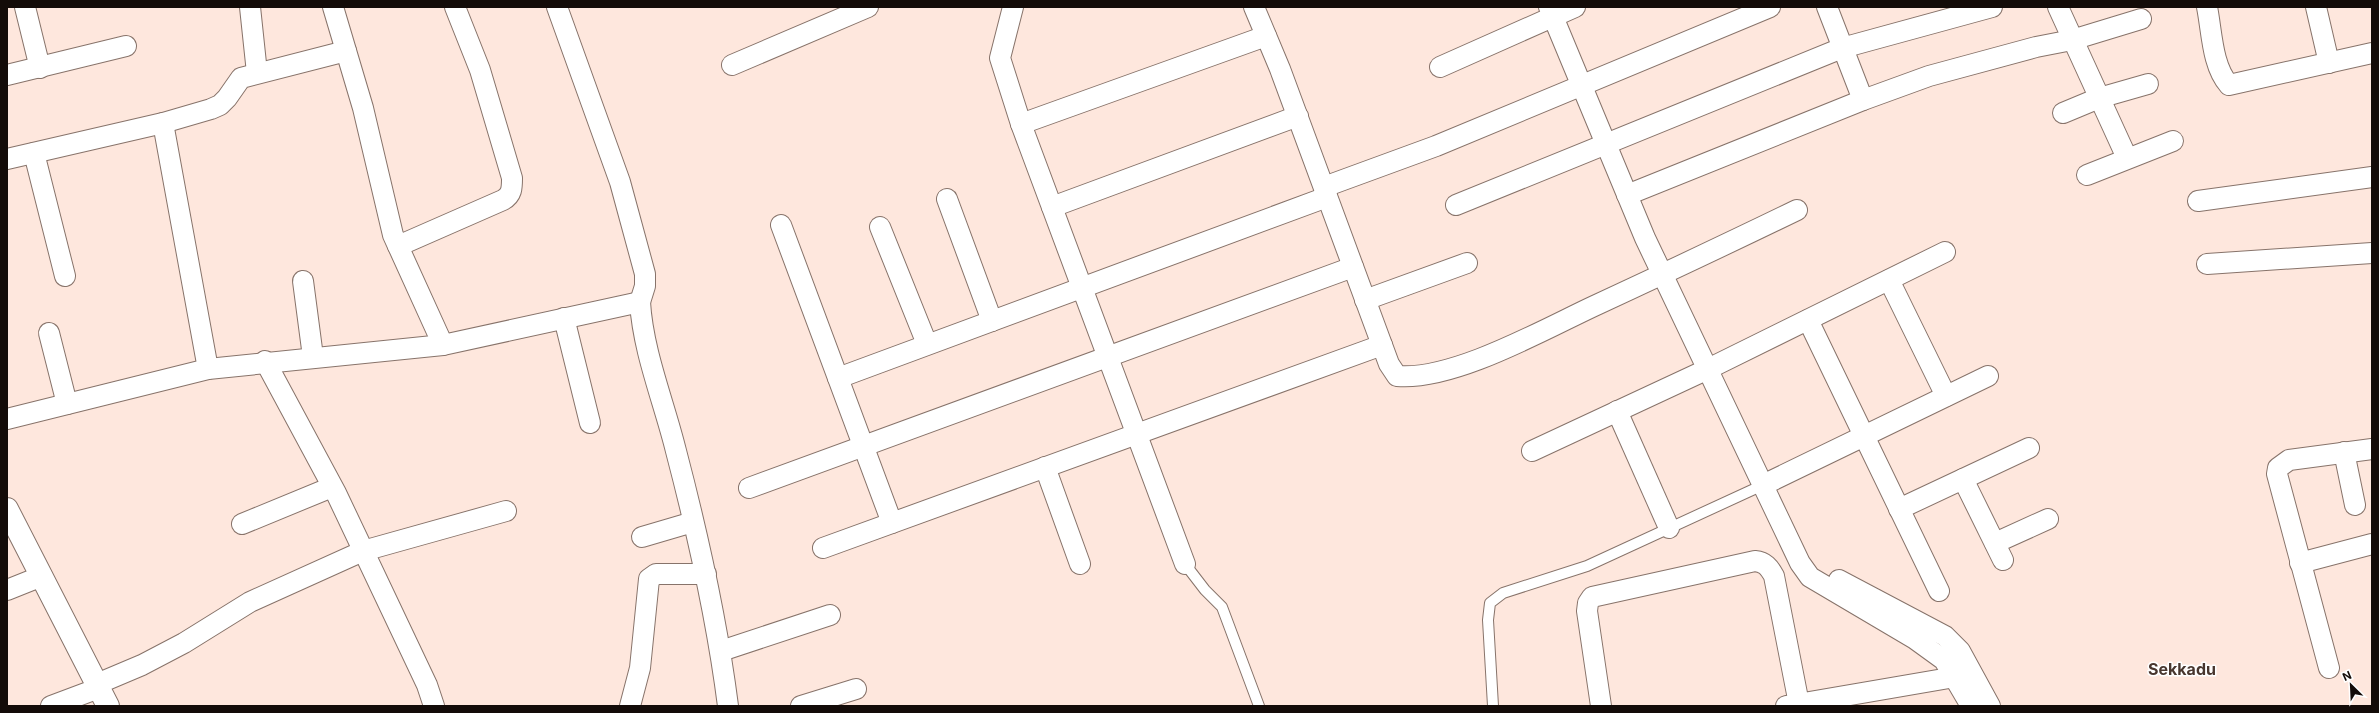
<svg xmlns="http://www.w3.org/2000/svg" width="2379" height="713" viewBox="0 0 2379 713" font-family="Inter,sans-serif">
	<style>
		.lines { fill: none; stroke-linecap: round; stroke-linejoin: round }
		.service-casing { stroke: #87736a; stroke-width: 12 }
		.minor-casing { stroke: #87736a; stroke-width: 22 }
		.tertiary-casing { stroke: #87736a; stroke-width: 24 }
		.service { stroke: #fff; stroke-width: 10 }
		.minor { stroke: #fff; stroke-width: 20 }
		.tertiary { stroke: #fff; stroke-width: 22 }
		.labels { text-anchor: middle; stroke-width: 3; stroke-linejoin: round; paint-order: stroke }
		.district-label { font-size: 16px; font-weight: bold; fill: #48362e; stroke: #fff }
	</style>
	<rect width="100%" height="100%" fill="#fee7dd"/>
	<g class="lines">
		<defs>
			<g id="service">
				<path d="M1185,564L1205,590L1222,607L1259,706"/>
				<path d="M1493,706L1488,620L1490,603L1503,593L1587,566L1763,485"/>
			</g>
			<g id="minor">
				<path d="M25,7L40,68"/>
				<path d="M250,7L257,73"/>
				<path d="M333,7L363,108L393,235L443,345"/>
				<path d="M557,7L620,182L645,274V286L640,302"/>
				<path d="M1013,7L1000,58L1021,124L1185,564"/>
				<path d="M1254,7L1280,69L1389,364L1397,376C1452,381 1541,331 1592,307C1661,275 1729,243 1797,210"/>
				<path d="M1549,7L1645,238L1800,563L1810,577L1915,639L1944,660L1971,706"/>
				<path d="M1827,7L1863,100"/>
				<path d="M2058,7L2127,158"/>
				<path d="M2207,7C2212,32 2212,66 2229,85L2372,53"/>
				<path d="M2316,7L2329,63"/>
				<path d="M732,65L868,7"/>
				<path d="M1440,67L1575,7"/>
				<path d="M7,75L126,46"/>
				<path d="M2063,113L2099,98L2148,84"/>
				<path d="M163,123L208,369"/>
				<path d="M1021,124L1266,36"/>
				<path d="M34,153L65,276"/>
				<path d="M7,159L163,123L211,109L220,105L227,98L241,78L346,51"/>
				<path d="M2087,175L2173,141"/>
				<path d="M1324,187L1436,146L1770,7"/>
				<path d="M1627,195L1863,100L1929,76L2036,47L2072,40L2141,19"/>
				<path d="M947,199L992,321"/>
				<path d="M2198,201L2372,177"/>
				<path d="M1456,205L1842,48L1992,7"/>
				<path d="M1052,207L1298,116"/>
				<path d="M781,225L892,523"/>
				<path d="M880,227L927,344"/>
				<path d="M398,246L503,200C512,195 512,188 512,178L480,70L455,7"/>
				<path d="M2207,264L2372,253"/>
				<path d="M1889,280L1946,396"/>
				<path d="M303,281L313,357"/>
				<path d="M1365,300L1467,263"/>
				<path d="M564,318L590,423"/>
				<path d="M1808,320L1939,591"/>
				<path d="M49,333L67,404"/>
				<path d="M265,361L336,493L427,685L434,706"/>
				<path d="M838,378L1327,197"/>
				<path d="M1617,411L1669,528"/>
				<path d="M7,419L208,369L443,345L640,302C643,352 664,402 676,451C698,535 717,620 728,706"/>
				<path d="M1532,451L1708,369L1945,252"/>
				<path d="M2344,452L2355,505"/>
				<path d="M1045,467L1080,564"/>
				<path d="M1963,479L2003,560"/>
				<path d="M1763,485L1988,376"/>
				<path d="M749,488L1353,267"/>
				<path d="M1899,509L2029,448"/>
				<path d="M242,524L332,487"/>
				<path d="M642,537L693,522"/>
				<path d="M1995,543L2048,519"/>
				<path d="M823,548L1382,345"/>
				<path d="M2300,563L2372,544"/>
				<path d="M1839,580L1945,636L1960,651L1990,706"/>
				<path d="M7,590L42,576"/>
				<path d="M721,651L830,615"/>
				<path d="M2329,668L2277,474L2278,468L2289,460L2372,449"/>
				<path d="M97,684L142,665L184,643L250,602L363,551L506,511"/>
				<path d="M51,706L99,688"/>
				<path d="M630,706L640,668L649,579L656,574H706"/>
				<path d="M801,706L856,689"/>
				<path d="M1601,706L1587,611L1588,603L1592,597L1755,561C1765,562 1769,567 1774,576L1799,704"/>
				<path d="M1786,706L1955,677"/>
			</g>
			<path id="tertiary" d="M7,509L108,706"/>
		</defs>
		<use href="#service" class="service-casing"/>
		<use href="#minor" class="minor-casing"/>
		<use href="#tertiary" class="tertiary-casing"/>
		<use href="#service" class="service"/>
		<use href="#minor" class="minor"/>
		<use href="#tertiary" class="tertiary"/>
	</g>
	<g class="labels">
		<g class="district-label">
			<text x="2182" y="675">Sekkadu</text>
		</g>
	</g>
	<rect width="2379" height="713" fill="none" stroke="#130b08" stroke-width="16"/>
	<g transform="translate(2351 685) rotate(336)" stroke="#ffffff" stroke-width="3" paint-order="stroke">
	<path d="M0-3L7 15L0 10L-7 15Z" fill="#130b08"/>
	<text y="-6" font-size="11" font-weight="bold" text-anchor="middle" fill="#130b08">N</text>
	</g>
</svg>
